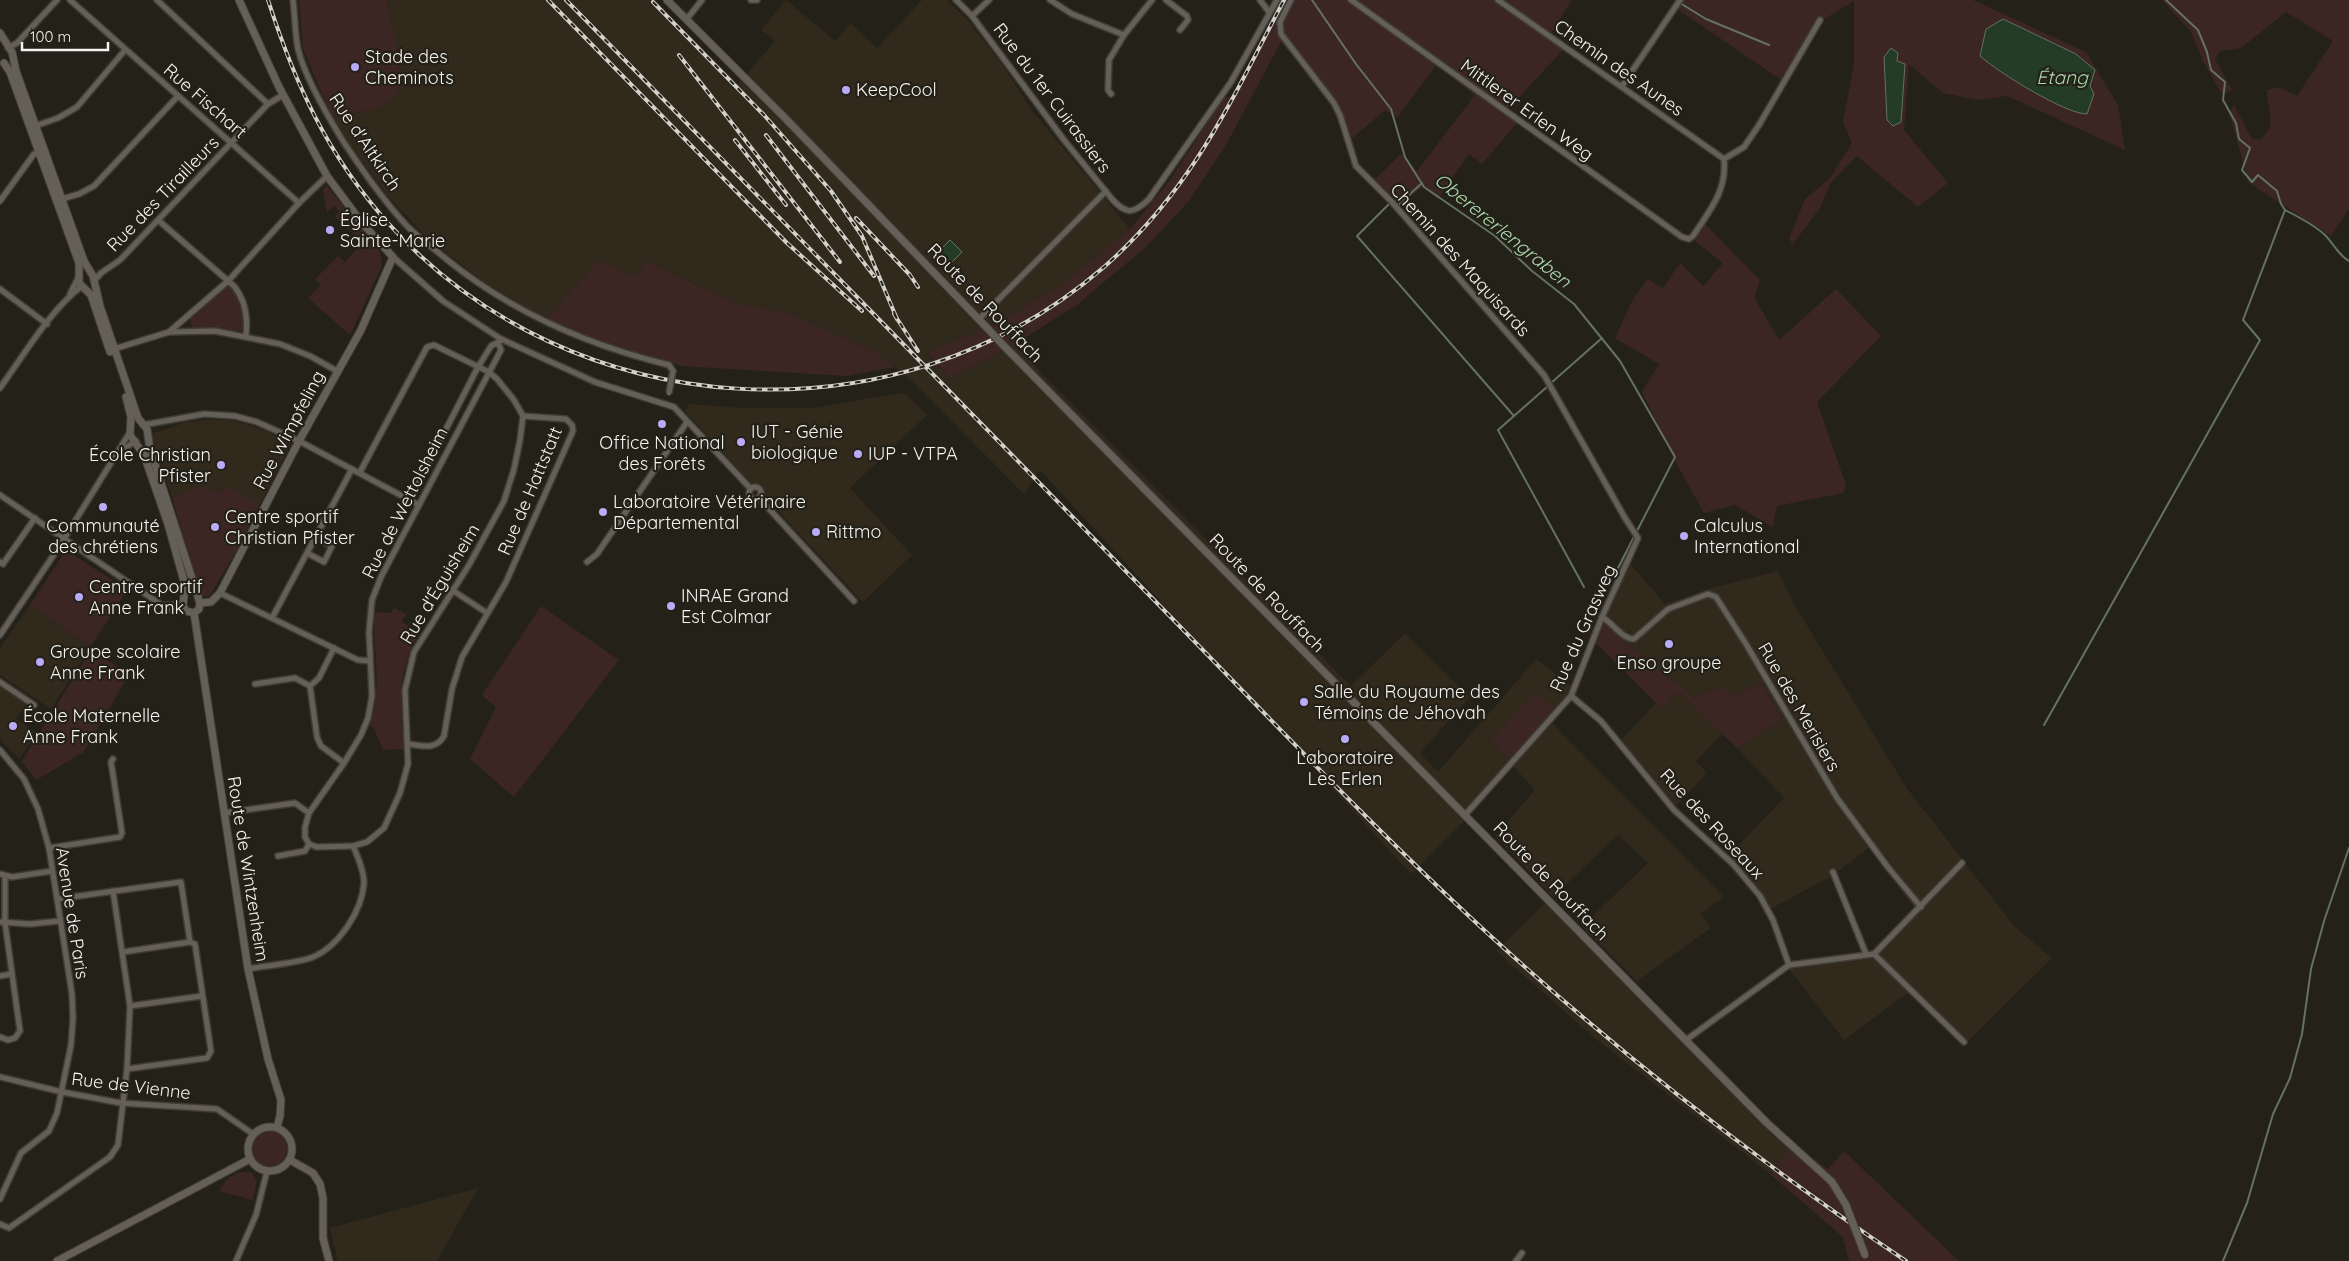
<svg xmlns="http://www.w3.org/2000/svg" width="2349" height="1261" viewBox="0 0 2349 1261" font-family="Quicksand,sans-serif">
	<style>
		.built { fill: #30291c }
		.green { fill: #3c2624 }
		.water { fill: #243b25; stroke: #637261 }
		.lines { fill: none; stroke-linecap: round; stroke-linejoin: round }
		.stream { stroke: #637261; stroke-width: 2 }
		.street-casing { stroke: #403d38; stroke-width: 8 }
		.secondary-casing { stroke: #403d38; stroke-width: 9 }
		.street { stroke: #646057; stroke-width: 5 }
		.secondary { stroke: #646057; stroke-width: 7 }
		.rail-casing { stroke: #d4d1cb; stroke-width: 4 }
		.rail { stroke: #242119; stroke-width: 2; stroke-dasharray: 5.5; stroke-linecap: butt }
		.street-bridge-casing { stroke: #403d38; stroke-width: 8; stroke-linecap: butt }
		.secondary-bridge-casing { stroke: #403d38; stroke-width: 9; stroke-linecap: butt }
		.street-bridge { stroke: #646057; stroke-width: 5 }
		.secondary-bridge { stroke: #646057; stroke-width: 7 }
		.poi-dot { fill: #b9abf7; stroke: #242119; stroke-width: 2 }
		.labels { text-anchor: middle; stroke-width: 4.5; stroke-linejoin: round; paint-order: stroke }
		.poi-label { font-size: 18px; fill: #f6f3ee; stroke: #242119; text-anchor: start }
		.street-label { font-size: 18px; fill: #f6f3ee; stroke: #242119 }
		.water-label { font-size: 19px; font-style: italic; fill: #abd8ab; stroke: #242119 }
	</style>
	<rect width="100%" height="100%" fill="#242119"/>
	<g class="built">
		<path d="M386,0H654L738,84L775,41L761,30L786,0L835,41L851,23L877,48L922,0H947L967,19L1004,67L1031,109L1130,229L1060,286L997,324L927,354L950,378L1014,345L1351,686L1405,633L1470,697L1420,753L1438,772L1536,659L1573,687L1553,724L1724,897L1701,914L1711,928L1637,981L1582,926L1648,863L1618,835L1553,897L1495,836L1535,790L1513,766L1469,816L1411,874L1040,470L1024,494L911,380L875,352L788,313L738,304L647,261L636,279L600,261L546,320L485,283L425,236L387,195L351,146L333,117L380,108L394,31Z"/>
		<path d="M899,393L907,395L927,415L850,488L912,555L863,602L764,496L762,488L753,485L685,411L689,404L742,408H814Z"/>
		<path d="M206,420H229L245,424L266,431L291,444L260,504L228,488L220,493L210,491L206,485L172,497L151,434L183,423Z"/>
		<path d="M1629,562L1665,604L1715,587L1778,571L1794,604L1906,787L2014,926L2052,958L1966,1043L1908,993L1844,1040L1789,969L1872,951L1914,907L1869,848L1832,876L1770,909L1760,893L1728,856L1784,798L1737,748L1782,719L1761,683L1734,696L1725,687L1693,697L1631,647L1603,619Z"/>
		<path d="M30,605L91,646L51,709L0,675V648Z"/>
		<path d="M0,686L27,705L16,719L37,733L19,759L0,739Z"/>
		<path d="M1678,692L1722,734L1696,761L1707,773L1676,806L1621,740L1656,703L1662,709Z"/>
		<path d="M1545,903L1744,1102L1794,1144L1770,1174L1592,1036L1496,951Z"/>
		<path d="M478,1188L437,1261H338L330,1228Z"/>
	</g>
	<g class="green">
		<path d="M299,0H386L394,31L402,87L380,108L333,117L324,99L303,48Z"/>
		<path d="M1288,0H1572L1548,38L1564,49L1508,109L1520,119L1482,164L1469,154L1438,199L1422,187L1399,207L1371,183L1401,154L1417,171L1475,95L1436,65L1397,118L1385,110L1346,144L1329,99L1281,42L1227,143L1189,201L1147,246L1078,304L1014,345L950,378L927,353L997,324L1060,286L1130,229L1170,180L1224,97H1231Z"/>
		<path d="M1682,0H1973L2086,52L2118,105L2125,150L2007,96L1978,100L1943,93L1909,64L1904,130L1948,183L1918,207L1857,156L1831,182L1820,208L1793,244L1789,239L1805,199L1830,178L1852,143L1843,122L1854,63V1L1823,20L1780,79L1677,9Z"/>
		<path d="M2162,0H2349V209L2331,236L2249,183L2229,113L2234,105L2252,139H2261C2279,124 2266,109 2267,90L2279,87L2297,96L2333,41L2286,12L2241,48L2220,51L2215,59L2232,90L2222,94L2203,61L2191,32Z"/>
		<path d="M326,185L380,252L382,266L350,335L308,298L321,285L315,279L338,256L345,262L359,246L355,242L358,238L335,217L339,211L334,206L327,213L323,189Z"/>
		<path d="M1705,224L1760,280L1754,297L1779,340L1836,289L1881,336L1817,402L1846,485L1843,493L1777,506L1773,527L1735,505L1704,513L1676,463L1642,392L1659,364L1615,338L1632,301L1647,279L1663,288L1680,263L1703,286L1723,263L1695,241Z"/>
		<path d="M600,260L636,278L646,261L738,304L788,313L875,352L895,367L847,376L681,366L584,336L546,320Z"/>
		<path d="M227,284C241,292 247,315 243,330L240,331L193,328L190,321L191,315Z"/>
		<path d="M206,485L211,491L220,493L228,487L260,504L237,550L210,595L206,597L200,595L199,592L172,497Z"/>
		<path d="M69,552L127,590L91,646L30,605L64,553Z"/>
		<path d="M541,606L619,660L514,797L470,759L496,707L482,695Z"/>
		<path d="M394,608L406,614L402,622L419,633C395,676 401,702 404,749L383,750L374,728L370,726C383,685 373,654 374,612L391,613Z"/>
		<path d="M1603,619L1631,647L1693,697L1725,687L1734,696L1761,683L1782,719L1737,748L1678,692L1662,709L1595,642Z"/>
		<path d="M91,650L129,674L84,752L36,780L22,761Z"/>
		<path d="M1535,693L1555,710L1511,760L1491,741Z"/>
		<circle cx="269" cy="1149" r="18"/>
		<path d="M1794,1144L1828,1169L1844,1151L1959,1261H1849L1843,1237L1770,1174Z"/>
		<path d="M240,1172H250C260,1179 255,1189 253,1200L219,1191L228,1178Z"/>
	</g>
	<g class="water">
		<path d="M2003,19L2076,54L2095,70L2090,86L2094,94L2087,114C2065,114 1998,72 1980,56L1986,29Z"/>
		<path d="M1891,48L1898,53L1897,61L1905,64L1901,122L1893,126L1887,120L1884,57Z"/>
		<path d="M950,240L962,252L950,264L937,253Z"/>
	</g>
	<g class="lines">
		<g class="stream">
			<path d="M1312,0L1356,64L1391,109L1405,157L1424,187L1495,236L1532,271L1574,304L1620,361L1675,457L1618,568"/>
			<path d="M2166,0L2198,30L2207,52L2211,70L2225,82L2223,100L2236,123L2239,139L2250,148L2242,170L2252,182L2258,175L2277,191L2281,204L2285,210C2299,217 2314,225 2325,235C2334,244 2338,255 2349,261"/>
			<path d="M1680,3L1706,19L1769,45"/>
			<path d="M1422,183L1398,205L1393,200L1357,236L1514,416"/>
			<path d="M1551,383L1602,338"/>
			<path d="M1548,386L1498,430L1584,587"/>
			<path d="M2044,725L2260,340L2243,320L2285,210"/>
			<path d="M2223,1261L2247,1203L2273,1114L2290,1078L2302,1034L2311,969L2324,921L2349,848"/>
		</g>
		<defs>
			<g id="street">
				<path d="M70,0L299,203"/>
				<path d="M157,0L268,104"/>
				<path d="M293,0C295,16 295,34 298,49C305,78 327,115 343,141C362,170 383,200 407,226C418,237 432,247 445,258C511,312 586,345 669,365L673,371"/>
				<path d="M751,0H757"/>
				<path d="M956,0L972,16L1064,140L1112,199C1126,215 1134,214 1149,199L1231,82L1277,0"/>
				<path d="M1050,0L1072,14L1124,35"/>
				<path d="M1166,0L1187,16L1188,20L1180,30"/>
				<path d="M1260,0L1269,12"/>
				<path d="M1291,0L1280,22L1281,34L1334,103L1340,115L1356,166L1391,201L1544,375L1625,518L1638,538L1602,617L1571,696L1465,815"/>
				<path d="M1351,0L1682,237L1689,239L1693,236C1710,210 1727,191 1724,159L1744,147L1759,125L1820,20"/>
				<path d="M1498,0L1724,159"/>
				<path d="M972,16L989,0"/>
				<path d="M686,20L702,0"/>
				<path d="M8,48L17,43L57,0"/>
				<path d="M1622,86L1680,0"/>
				<path d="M1111,94L1108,90L1109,60L1124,35L1152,0"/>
				<path d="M35,126L58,118L77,107L125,50"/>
				<path d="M62,199L79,194L94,186L178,96"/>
				<path d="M0,201L34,154L39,153"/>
				<path d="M158,220L234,286C246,301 248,317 246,335"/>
				<path d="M393,257L443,301L501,339L595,382L674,407L751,489"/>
				<path d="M94,281L101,273L120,260L268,104L283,95"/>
				<path d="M0,289L47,324"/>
				<path d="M70,294L78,278"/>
				<path d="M980,318L1106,191"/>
				<path d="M169,332L228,281L299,203L327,176"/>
				<path d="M114,349L169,332L215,331L280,344L310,356L337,371"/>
				<path d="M0,388C24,355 50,310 82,286"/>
				<path d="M143,425L204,414L235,416L257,422L299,441L419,505"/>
				<path d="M120,451L136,441"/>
				<circle cx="755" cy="493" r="6"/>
				<path d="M0,495L166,608L173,611L185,609"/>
				<path d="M759,498L854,601"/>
				<path d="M410,499L478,367L491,346L500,341"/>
				<path d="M307,553L324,562L332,546L315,538"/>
				<path d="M0,562L3,564L35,518"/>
				<path d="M587,562L597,554L687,422"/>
				<path d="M452,590L487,613"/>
				<path d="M220,593L358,660L370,661"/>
				<path d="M162,605H172L184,602"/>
				<path d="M1602,617C1613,623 1622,639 1634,639L1668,609L1708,594L1716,597L1746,644L1837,798L1887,866L1921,907"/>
				<path d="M272,618L352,469"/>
				<path d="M0,635L59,547L130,432"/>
				<path d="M334,648L319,678L310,686L317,737L321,746L344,763"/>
				<path d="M0,682L34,705"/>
				<path d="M255,684L295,678L310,686"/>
				<path d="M1571,696L1601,721L1674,810L1733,864L1760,896L1773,920L1789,965"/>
				<path d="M409,744C423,746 436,750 444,736L452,689L462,657L506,582L573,431L572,425L566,419L523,416"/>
				<path d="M0,750L24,779L38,809L49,848L72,994L73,1019L71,1045L57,1113L49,1131L21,1153L0,1199"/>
				<path d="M224,813L295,803L309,813"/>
				<path d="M353,846L317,847L309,844L305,837V827L309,813L344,763L361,735L368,718L372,696L369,632L372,600L381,577L501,350L498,343"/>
				<path d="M49,848L120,837L122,833L111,762L113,759"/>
				<path d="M278,856L305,851L309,844"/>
				<path d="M1833,872L1866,954"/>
				<path d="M0,874L12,877L52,871"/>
				<path d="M57,899L181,882L190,942L195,944L211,1051L207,1058L127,1069"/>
				<path d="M0,922L30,924L60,921"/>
				<path d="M123,952L190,942"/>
				<path d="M1874,954L1964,1042"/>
				<path d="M248,969C268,965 295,964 313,957C339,946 362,911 364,883C364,871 358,857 353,846L367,842L384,828L400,793L408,764L405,690L414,652L469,565L504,501L514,469L520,440L523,416L514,400L497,379L489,372L434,345L427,347L360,472"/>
				<path d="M0,976L11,974"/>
				<path d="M130,1006L202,996"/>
				<path d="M0,1037L8,1040L15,1038L20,1031L5,923V876"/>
				<path d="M1686,1040L1789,965L1874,954L1962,863"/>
				<path d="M0,1077L62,1092L121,1103L217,1109L253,1134"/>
				<path d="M0,1224L9,1228L110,1157L118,1145L127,1069L130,1006L113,891"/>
				<path d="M236,1261L256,1215L267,1171"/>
				<path d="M1516,1261L1522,1253"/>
			</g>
			<g id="secondary">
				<path d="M667,0L786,119L990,331"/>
				<path d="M0,33L12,52L16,71L84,261L93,276L100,306L138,418L147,429L150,449L200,603L199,609L194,613"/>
				<path d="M4,63L10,72L79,263V283L91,295L110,352"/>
				<path d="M1002,344L1767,1123L1832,1182L1846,1205"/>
				<path d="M126,397L131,417L130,435L144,455L168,524L185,585L183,606L186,611L194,613"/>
				<path d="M200,603L211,602L220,593L299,441L361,330L393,257L362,223L327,176L279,87L239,0"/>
				<path d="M194,613L248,969L268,1059L281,1100L280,1116L277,1127"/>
				<circle cx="270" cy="1149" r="22"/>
				<path d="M290,1160L313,1173L320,1184L323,1198V1238L329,1261"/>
				<path d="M57,1261L250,1159"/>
			</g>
		</defs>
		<use href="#street" class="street-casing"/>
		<use href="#secondary" class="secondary-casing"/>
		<use href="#street" class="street"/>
		<use href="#secondary" class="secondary"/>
		<defs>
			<g id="rail">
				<path d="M268,0C295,84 328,156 388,223C571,427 897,446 1104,267C1192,190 1231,101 1284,0"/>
				<path d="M548,0L787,243L862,311"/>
				<path d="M566,0C763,200 959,402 1156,602C1264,712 1370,825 1484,930C1616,1051 1757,1161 1906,1261"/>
				<path d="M653,2L764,115L831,191L862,236L897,319"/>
				<path d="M679,55L840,262"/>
				<path d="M766,135L874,276"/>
				<path d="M735,140L786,205"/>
				<path d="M856,218L910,275L918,287"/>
				<path d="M894,314L918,351"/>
			</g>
		</defs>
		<use href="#rail" class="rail-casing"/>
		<use href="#rail" class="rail"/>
		<defs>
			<path id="street-bridge" d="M669,393L673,371"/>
			<g id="secondary-bridge">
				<path d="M990,331L1002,344"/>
				<path d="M1846,1205L1865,1255"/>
			</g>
		</defs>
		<use href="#street-bridge" class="street-bridge-casing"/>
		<use href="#secondary-bridge" class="secondary-bridge-casing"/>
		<use href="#street-bridge" class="street-bridge"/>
		<use href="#secondary-bridge" class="secondary-bridge"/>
	</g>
	<g class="poi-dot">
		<circle cx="355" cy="67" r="5"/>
		<circle cx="846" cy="90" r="5"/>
		<circle cx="330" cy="230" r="5"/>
		<circle cx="662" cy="424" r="5"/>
		<circle cx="741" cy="442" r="5"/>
		<circle cx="858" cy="454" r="5"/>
		<circle cx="221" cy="465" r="5"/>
		<circle cx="103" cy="507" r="5"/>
		<circle cx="603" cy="512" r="5"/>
		<circle cx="215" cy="527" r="5"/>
		<circle cx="816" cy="532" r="5"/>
		<circle cx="1684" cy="536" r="5"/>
		<circle cx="79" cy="597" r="5"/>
		<circle cx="671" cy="606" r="5"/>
		<circle cx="1669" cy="644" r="5"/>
		<circle cx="40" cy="662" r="5"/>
		<circle cx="1304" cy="702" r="5"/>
		<circle cx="13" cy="726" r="5"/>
		<circle cx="1345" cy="739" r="5"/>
	</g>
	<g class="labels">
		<g class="poi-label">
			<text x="365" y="63">Stade des<tspan x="365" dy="21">Cheminots</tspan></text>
			<text x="856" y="96">KeepCool</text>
			<text x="340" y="226">Église<tspan x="340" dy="21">Sainte-Marie</tspan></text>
			<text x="751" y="438">IUT - Génie<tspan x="751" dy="21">biologique</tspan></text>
			<text x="662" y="449" text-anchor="middle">Office National<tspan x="662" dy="21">des Forêts</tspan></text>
			<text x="868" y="460">IUP - VTPA</text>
			<text x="211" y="461" text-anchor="end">École Christian<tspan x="211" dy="21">Pfister</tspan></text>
			<text x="613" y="508">Laboratoire Vétérinaire<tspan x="613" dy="21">Départemental</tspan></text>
			<text x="225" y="523">Centre sportif<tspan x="225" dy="21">Christian Pfister</tspan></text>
			<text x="103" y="532" text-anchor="middle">Communauté<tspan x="103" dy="21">des chrétiens</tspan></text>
			<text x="1694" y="532">Calculus<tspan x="1694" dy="21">International</tspan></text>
			<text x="826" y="538">Rittmo</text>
			<text x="89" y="593">Centre sportif<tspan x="89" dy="21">Anne Frank</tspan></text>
			<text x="681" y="602">INRAE Grand<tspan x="681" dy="21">Est Colmar</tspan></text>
			<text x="50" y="658">Groupe scolaire<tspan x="50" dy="21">Anne Frank</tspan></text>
			<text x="1669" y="669" text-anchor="middle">Enso groupe</text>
			<text x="1314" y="698">Salle du Royaume des<tspan x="1314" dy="21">Témoins de Jéhovah</tspan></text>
			<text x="23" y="722">École Maternelle<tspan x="23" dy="21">Anne Frank</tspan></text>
			<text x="1345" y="764" text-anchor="middle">Laboratoire<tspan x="1345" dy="21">Les Erlen</tspan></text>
		</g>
		<g class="street-label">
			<text transform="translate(1619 68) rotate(35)" y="6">Chemin des Aunes</text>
			<text transform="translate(1052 98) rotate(53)" y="6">Rue du 1er Cuirassiers</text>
			<text transform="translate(205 101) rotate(41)" y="6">Rue Fischart</text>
			<text transform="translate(1527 110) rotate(36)" y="6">Mittlerer Erlen Weg</text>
			<text transform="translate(365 142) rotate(56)" y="6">Rue d'Altkirch</text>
			<text transform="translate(163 194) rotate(-46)" y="6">Rue des Tirailleurs</text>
			<text transform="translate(1460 260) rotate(48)" y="6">Chemin des Maquisards</text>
			<text transform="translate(985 303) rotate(46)" y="6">Route de Rouffach</text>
			<text transform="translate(289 430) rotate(-62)" y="6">Rue Wimpfeling</text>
			<text transform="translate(530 491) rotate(-67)" y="6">Rue de Hattstatt</text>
			<text transform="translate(405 503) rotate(-63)" y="6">Rue de Wettolsheim</text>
			<text transform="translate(440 584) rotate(-59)" y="6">Rue d'Éguisheim</text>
			<text transform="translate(1267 593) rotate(46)" y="6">Route de Rouffach</text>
			<text transform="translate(1583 628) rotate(-66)" y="6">Rue du Grasweg</text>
			<text transform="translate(1799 707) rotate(60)" y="6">Rue des Merisiers</text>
			<text transform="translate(1712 824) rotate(47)" y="6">Rue des Roseaux</text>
			<text transform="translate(248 869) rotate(81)" y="6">Route de Wintzenheim</text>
			<text transform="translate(1551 881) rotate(46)" y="6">Route de Rouffach</text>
			<text transform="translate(72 913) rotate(81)" y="6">Avenue de Paris</text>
			<text transform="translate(131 1086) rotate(7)" y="6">Rue de Vienne</text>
		</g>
		<g class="water-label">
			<text x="2062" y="84">Étang</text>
			<text transform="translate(1503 230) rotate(39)" y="7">Oberererlengraben</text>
		</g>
	</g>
	<path d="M22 42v8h86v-8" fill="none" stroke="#f6f3ee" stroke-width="2.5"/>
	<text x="30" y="42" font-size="15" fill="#f6f3ee" stroke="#242119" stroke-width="4" paint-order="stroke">100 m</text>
</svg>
